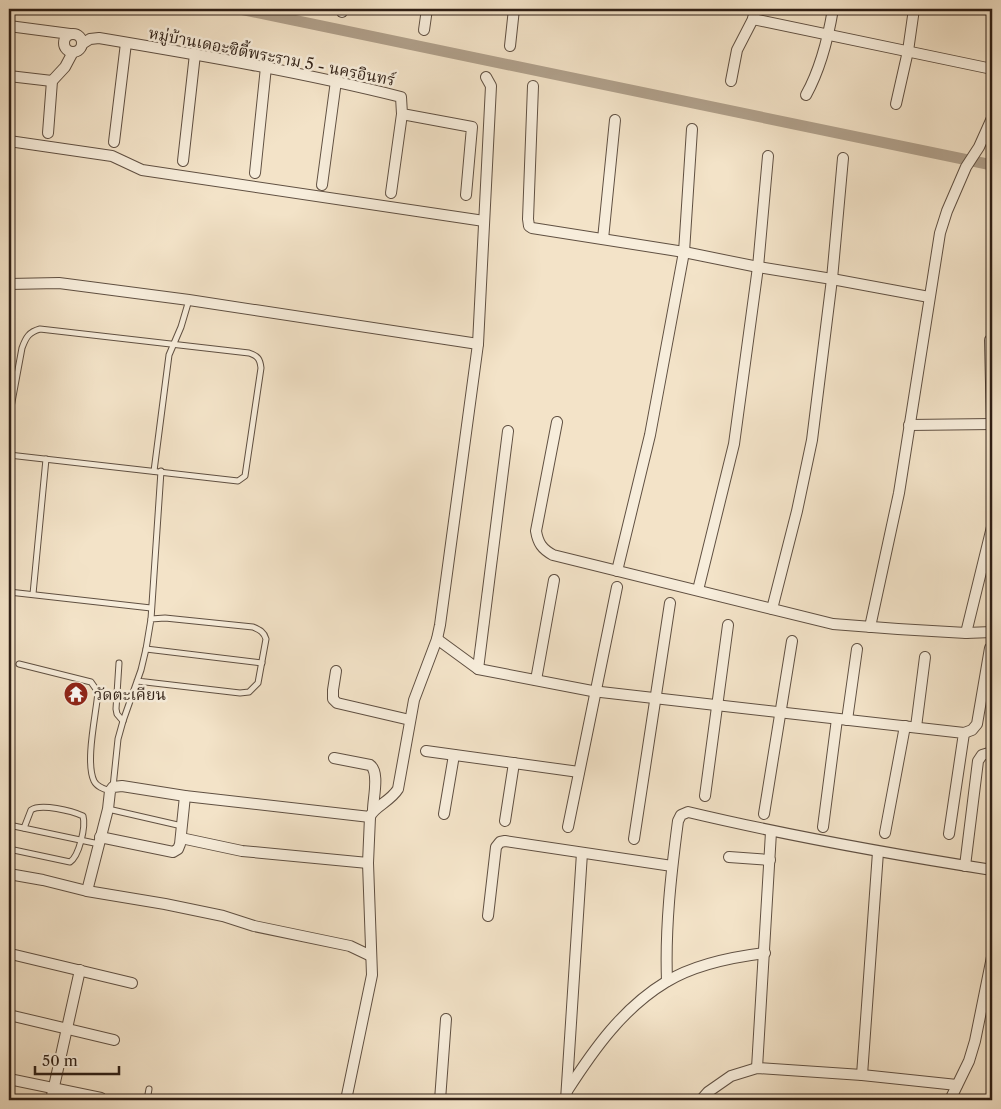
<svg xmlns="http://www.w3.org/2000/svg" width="1001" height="1109" viewBox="0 0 1001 1109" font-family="'Libre Caslon Text','Noto Serif Thai',serif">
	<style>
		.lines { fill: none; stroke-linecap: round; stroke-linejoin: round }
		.canal { stroke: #b0a08b; stroke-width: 11 }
		.lane-casing { stroke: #605042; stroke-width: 7 }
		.street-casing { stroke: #605042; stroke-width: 12 }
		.lane { stroke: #f7eddb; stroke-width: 5 }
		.street { stroke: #f7eddb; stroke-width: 10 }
		.labels { text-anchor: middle; stroke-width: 5; stroke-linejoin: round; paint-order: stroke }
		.street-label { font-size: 16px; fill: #2f1f15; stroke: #f7eddb }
		.poi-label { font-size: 16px; fill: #2f1f15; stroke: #f7eddb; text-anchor: start }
	</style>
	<rect width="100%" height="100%" fill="#f3e3c8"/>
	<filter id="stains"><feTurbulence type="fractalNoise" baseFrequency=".004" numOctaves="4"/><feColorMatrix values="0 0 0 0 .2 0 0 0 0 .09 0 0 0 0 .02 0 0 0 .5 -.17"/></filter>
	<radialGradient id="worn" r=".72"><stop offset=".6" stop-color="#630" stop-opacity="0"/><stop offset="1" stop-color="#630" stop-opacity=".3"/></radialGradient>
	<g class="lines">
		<path class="canal" d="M240,9L992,165"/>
		<defs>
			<g id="lane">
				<path d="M9,418L22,348C26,337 29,332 40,329L249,353C258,356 260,359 261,368L245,476L238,481L9,455"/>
				<path d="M154,471L169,355L181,327L189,300"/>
				<path d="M9,592L151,608"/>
				<path d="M33,594L46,459"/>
				<path d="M151,619L161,471"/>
				<path d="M146,649L262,663"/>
				<path d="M119,663L116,709L117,714L123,721"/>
				<path d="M19,664L91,682L98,692C96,715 85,762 94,781C97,787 104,789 110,791"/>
				<path d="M113,787L118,739L123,721L141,670L146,649L151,619L165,618L253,627C260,630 264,632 266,639L258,683L249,692L240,693L137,681"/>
				<path d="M108,809L182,826"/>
				<path d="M9,825L99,844"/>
				<path d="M9,849L70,862C79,856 86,827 83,816C72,811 41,803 31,810L24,828"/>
				<path d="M147,1100L149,1089"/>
			</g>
			<g id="street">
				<path d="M342,12V9"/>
				<path d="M753,19L992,69"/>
				<path d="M9,26L70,34"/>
				<path d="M424,30L427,9"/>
				<circle cx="73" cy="43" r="9"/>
				<path d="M82,44L90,39L99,38C200,55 301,72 401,97L402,114L472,127L466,195"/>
				<path d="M510,46L514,9"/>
				<path d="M9,76L52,81"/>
				<path d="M731,81L737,50L753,19L755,9"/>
				<path d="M533,86L528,219L529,226L532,228L684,252L758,267L832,279L929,297"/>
				<path d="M806,95C821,68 828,39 833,9"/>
				<path d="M896,104L908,51L914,9"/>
				<path d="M48,133L52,81L65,67L73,52"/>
				<path d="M9,141L112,156L142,170L484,221"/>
				<path d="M114,142L126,43"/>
				<path d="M183,161L195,54"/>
				<path d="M255,173L266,67"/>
				<path d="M322,185L336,81"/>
				<path d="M391,193L402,114"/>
				<path d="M603,239L615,120"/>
				<path d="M9,284L59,283L189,300L478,344"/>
				<path d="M990,340L992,426"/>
				<path d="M557,422L536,531C538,543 542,549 553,555L833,624L898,629L966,633L992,632"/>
				<path d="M909,425L992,424"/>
				<path d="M617,571L650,435L684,252L692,129"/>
				<path d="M698,590L734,444L758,267L768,156"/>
				<path d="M772,609L797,511L812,440L832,279L843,158"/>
				<path d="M870,627L899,493L940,233L947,211L966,167L979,147L992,118"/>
				<path d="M966,633L992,527"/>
				<path d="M437,639L478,669L592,691L964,733L949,834"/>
				<path d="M478,669L508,431"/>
				<path d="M336,671L333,690V699L337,703L410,720"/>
				<path d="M536,680L554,580"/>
				<path d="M847,720L857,649"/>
				<path d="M916,727L925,657"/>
				<path d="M964,733L972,730L977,724L990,648"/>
				<path d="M426,751L579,772"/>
				<path d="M334,758L370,765C380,772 373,798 373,810"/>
				<path d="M705,796L728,625"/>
				<path d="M444,814L454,755"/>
				<path d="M764,814L792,641"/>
				<path d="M505,821L514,763"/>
				<path d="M568,827L617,587"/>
				<path d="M823,827L837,719"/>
				<path d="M885,833L905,726"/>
				<path d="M100,837L173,852L178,849L180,844L185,796"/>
				<path d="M181,838L242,851L368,863"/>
				<path d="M634,839L670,603"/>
				<path d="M729,857L770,860"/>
				<path d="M965,866L978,761L982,755L992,752"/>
				<path d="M9,874L43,880L87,891L165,904L223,916L254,926L350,946L371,956"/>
				<path d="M87,891L108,809L110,791L113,787L122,786L185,796L370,817"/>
				<path d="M488,916L496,847L500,842L505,841L672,866"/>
				<path d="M15,955L132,983"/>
				<path d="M667,981C665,927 671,874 678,821L681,815L688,812C789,836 890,854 992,870"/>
				<path d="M9,1015L114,1040"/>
				<path d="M757,1068L771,832"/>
				<path d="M862,1075L878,852"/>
				<path d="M9,1079L101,1098"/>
				<path d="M567,1091C594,1049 623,1008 666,982C695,964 732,957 765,953"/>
				<path d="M51,1100L80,970"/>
				<path d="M346,1100L372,975L368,863L370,817C373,807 390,802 398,789L414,700L437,639L440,625L478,344L491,86L486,77"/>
				<path d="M440,1100L446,1019"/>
				<path d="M566,1100L582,853"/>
				<path d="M701,1100L708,1092L731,1076L757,1068L862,1075L957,1085"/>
				<path d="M950,1100L969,1061L975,1041L992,957"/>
			</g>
		</defs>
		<use href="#lane" class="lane-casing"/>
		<use href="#street" class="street-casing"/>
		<use href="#lane" class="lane"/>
		<use href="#street" class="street"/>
	</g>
	<defs>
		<symbol id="temple-disc" viewBox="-11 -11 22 22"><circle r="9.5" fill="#8f2418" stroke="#f7eddb"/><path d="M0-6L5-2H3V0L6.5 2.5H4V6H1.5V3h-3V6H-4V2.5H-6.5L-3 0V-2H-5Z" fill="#fff"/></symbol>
	</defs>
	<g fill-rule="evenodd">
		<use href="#temple-disc" x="62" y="680" width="28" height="28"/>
	</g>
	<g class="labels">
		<g class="street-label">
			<text transform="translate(272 56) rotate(11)" y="6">หมู่บ้านเดอะซิตี้พระราม 5 - นครอินทร์</text>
		</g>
		<g class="poi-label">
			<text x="94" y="700">วัดตะเคียน</text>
		</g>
	</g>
	<rect width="1001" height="1109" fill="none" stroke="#f3e3c8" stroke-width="30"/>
	<rect x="10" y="10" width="981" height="1089" fill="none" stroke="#2f1f15" stroke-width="2.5"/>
	<rect x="15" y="15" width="971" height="1079" fill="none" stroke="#2f1f15"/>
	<path d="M35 1066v8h84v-8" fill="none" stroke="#2f1f15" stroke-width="2.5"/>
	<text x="42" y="1066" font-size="15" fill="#2f1f15" stroke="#f7eddb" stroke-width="4" paint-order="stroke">50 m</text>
	<rect width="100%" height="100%" filter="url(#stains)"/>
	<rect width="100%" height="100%" fill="url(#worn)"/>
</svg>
